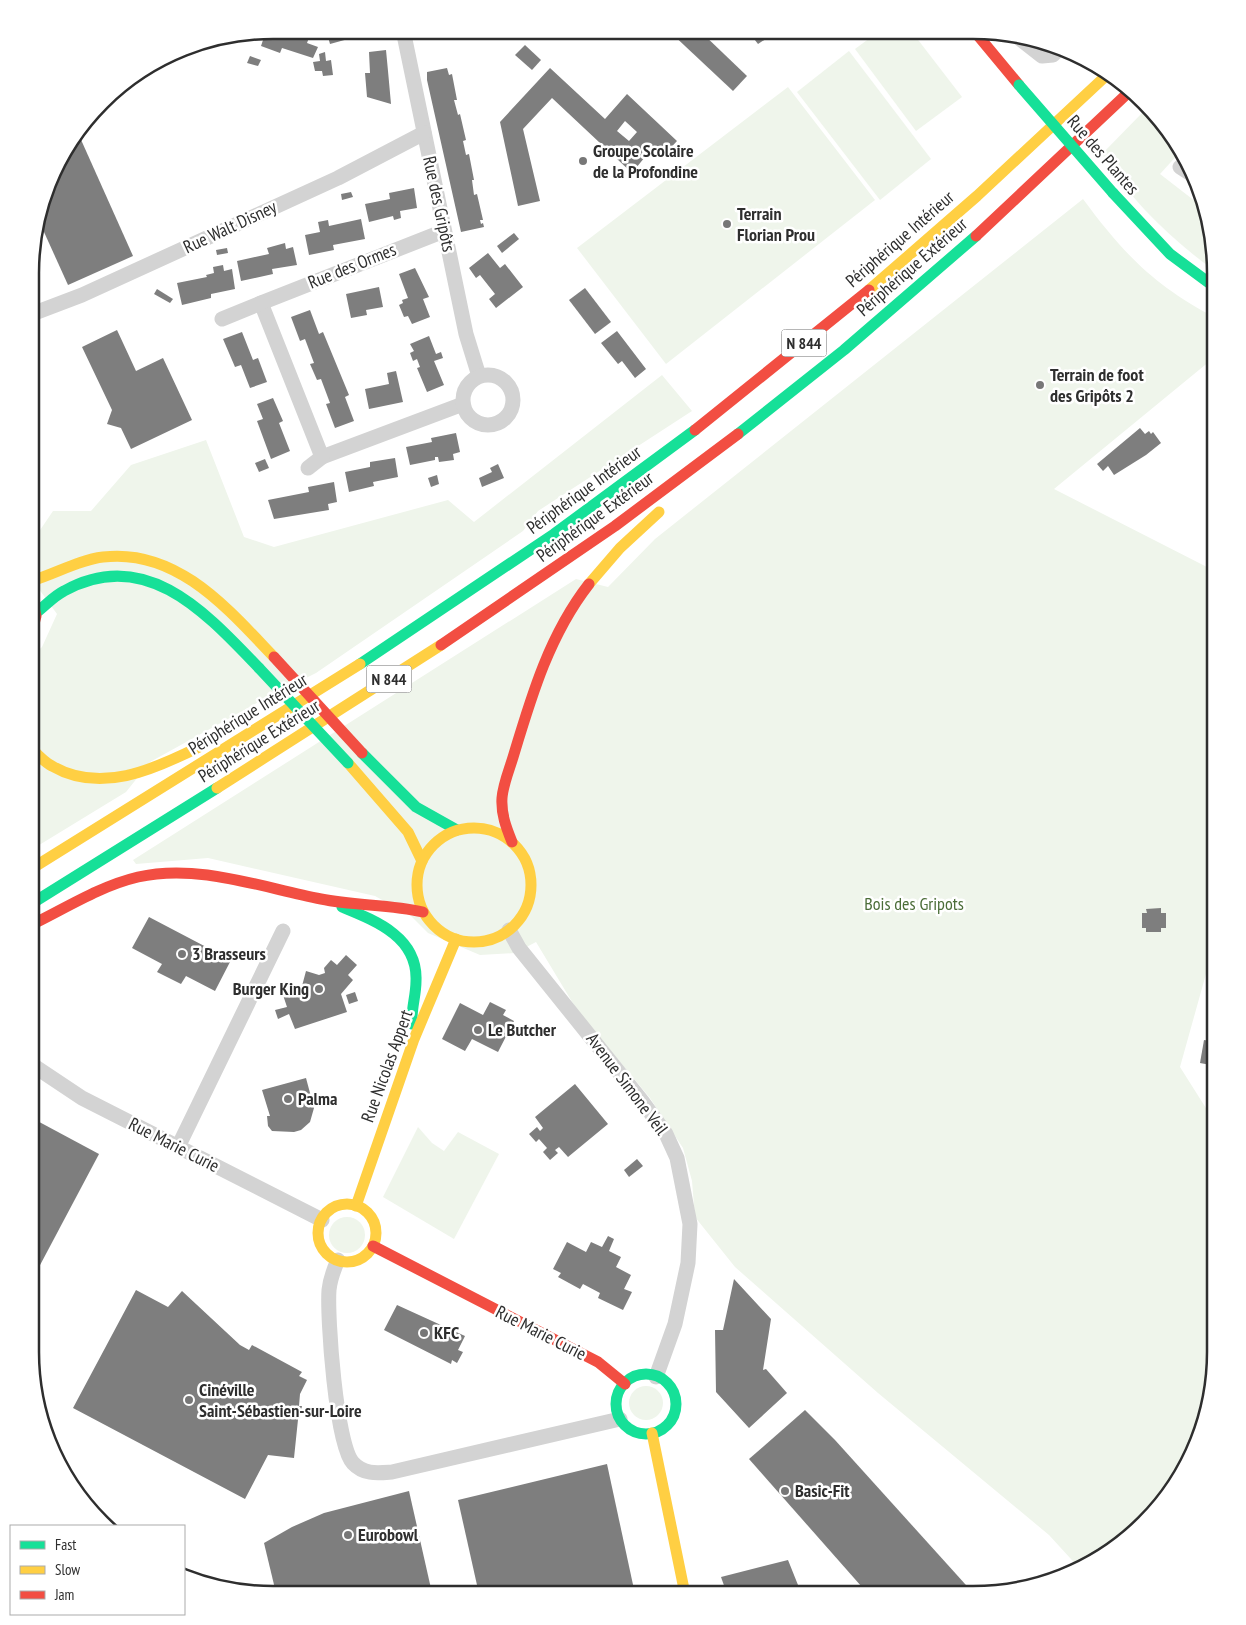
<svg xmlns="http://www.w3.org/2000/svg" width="1246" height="1625" viewBox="0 0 1246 1625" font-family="'PT Sans Narrow',sans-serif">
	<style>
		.green { fill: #eff5eb }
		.building { fill: #7e7e7e; fill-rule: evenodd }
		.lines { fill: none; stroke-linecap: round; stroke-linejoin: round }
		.street { stroke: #d3d3d3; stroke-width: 15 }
		.fast { stroke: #16e098; stroke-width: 11 }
		.slow { stroke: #ffcf43; stroke-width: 11 }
		.jam { stroke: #f24e42; stroke-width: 11 }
		.fast-bridge { stroke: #16e098; stroke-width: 11 }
		.jam-bridge { stroke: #f24e42; stroke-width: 11 }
		.poi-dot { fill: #777; stroke: #fff; stroke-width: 2 }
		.labels { text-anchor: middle; stroke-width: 5; stroke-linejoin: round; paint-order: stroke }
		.shield { fill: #fff; stroke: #6d6d6d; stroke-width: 1 }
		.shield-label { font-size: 16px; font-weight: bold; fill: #2e2e2e }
		.poi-label { font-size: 18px; font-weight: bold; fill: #2e2e2e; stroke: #fff; text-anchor: start }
		.street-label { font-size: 18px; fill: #2e2e2e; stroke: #fff }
		.park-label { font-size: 18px; fill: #4b6d38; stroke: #fff }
		.rim { fill: none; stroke: #2e2e2e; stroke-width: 2.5 }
	</style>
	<rect width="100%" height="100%" fill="#fff"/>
	<g class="green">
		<path d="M878,32H912L962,97L916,131L855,49Z"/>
		<path d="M849,51L931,159L880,200L797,92Z"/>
		<path d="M788,87L875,200L666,364L577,248Z"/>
		<path d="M1145,110L1180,152L1160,174L1200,205L1216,272C1171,239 1131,201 1102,154Z"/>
		<path d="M1083,199C1123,253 1154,286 1216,318V356L1054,489L1205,566L1216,575V938L1180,1067L1216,1124L1215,1369L1203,1431L1175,1487L1134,1535L1081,1570L1049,1535L878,1393L735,1267L695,1217L692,1181L683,1148L650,1098L577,1010L536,942L515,953L480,955L428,933L411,916L375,896L208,858L136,864L133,860L576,579L608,587L655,539Z"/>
		<path d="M662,375L692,411L538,511L523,531L316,673L264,699L150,762L126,792L31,850V657L42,647L57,614L31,578L32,542L53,511H91L131,465L206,440L244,537L274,547L448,500L474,522Z"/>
		<path d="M418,1127L432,1143L444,1151L458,1132L499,1154L454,1239L383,1197Z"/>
		<circle cx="347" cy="1235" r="18"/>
		<circle cx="646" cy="1403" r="17"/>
	</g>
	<g class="building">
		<path d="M272,30H297L310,35L307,43L318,47L313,58L282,48L280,53L261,46L263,40L247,34Z"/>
		<path d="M326,30H382L383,33L371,36L370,33L330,44Z"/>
		<path d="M583,31H601L592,40Z"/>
		<path d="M669,31H700L747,76L733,91Z"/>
		<path d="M748,31H778L758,44Z"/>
		<path d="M525,45L541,60L532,70L515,55Z"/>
		<path d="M386,50L388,71L391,104L367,97L365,73H370L369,52Z"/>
		<path d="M325,52L326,61L331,60L333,75L323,76L322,71H315L313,62L320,61L319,54Z"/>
		<path d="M250,56L261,60L258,66L247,63Z"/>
		<path d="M447,68L449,75L452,74L457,100H454L458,115L460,114L466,140L463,141L466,155L469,154L474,180H472L474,195L477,194L483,220H480L481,224L483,223L484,227L461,232L427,80V72Z"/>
		<path d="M550,68L605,119L627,94L677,141L663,156L653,147L632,173L552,98L523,129L540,201L518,206L500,122ZM625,121L637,132L629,141L617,131Z"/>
		<path d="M78,133L133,256L68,285L39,221L62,151Z"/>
		<path d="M414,188L417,208L400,211L401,218L394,220L393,216L369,222L365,204L390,199L389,193Z"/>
		<path d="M351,192L353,197L342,200L341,194Z"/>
		<path d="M361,219L365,239L333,245L334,250L309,255L305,235L320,232L318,222L328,220L329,226Z"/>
		<path d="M514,233L519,239L502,253L497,246Z"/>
		<path d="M285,243L286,249L293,247L297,265L272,269L273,274L241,281L237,261L269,254L267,248Z"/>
		<path d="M227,248L228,253L217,255L216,250Z"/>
		<path d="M488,253L500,268L505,264L523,287L496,308L489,299L495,294L480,275L476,278L469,268Z"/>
		<path d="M223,265L224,271L232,269L235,289L211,294V298L182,305L177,283L207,277L206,275L214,273L213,267Z"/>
		<path d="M415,268L429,297L423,299L430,317L412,324L408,316L404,317L399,305L403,303L402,300L408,298L399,274Z"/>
		<path d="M379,287L383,307L366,310L367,315L351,318L346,294Z"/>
		<path d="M585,288L611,322L595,334L569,300Z"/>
		<path d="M157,289L173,299L170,303L154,294Z"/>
		<path d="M310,310L319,334L323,332L349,395L345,397L354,421L335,428L326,404L330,403L321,379L317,380L310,364L314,363L305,339L300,341L291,317Z"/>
		<path d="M117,330L136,371L163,358L192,420L131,449L121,428L107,424L112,410L82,347Z"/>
		<path d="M617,331L646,369L635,378L622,361L618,364L601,343Z"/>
		<path d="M242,332L253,360L258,358L267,382L250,388L241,365L235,367L223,339Z"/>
		<path d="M429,336L436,354L441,352L443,358L434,361L444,385L427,392L417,368L420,367L417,359L413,361L410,353L414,351L410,344Z"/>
		<path d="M396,371L403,402L369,409L365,389L389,384L387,373Z"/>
		<path d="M273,398L283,421L279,423L290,451L271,459L257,421L263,419L257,404Z"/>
		<path d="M1140,428L1145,434L1149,431L1151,434L1153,432L1161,443L1146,455L1114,475L1108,466L1103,471L1097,464Z"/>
		<path d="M456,433L460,452L453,454L454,460L439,462L438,457H435V460L410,465L406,447L432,442L431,438Z"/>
		<path d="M395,458L398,477L373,482L374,486L349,492L345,472L370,467V462Z"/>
		<path d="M265,459L269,468L259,472L255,463Z"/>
		<path d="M498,464L504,478L482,487L479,478L492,472L490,468Z"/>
		<path d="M437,475L439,484L431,487L428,478Z"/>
		<path d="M334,482L337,502L328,504L329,510L274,519L268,500L309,492L308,487Z"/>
		<path d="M1161,908V913H1166V928H1161V932H1146V928H1142V913H1147L1146,909Z"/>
		<path d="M149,917L231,960L215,991L186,976L181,984L157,972L162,964L132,948Z"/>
		<path d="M346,955L357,965L348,975L353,980L341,994L347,1012L295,1029L289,1014L278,1019L275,1010L287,1007L282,992L302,986L306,971L319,975L325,973L324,968L331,960L337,965Z"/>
		<path d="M355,992L358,1001L349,1004L346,995Z"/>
		<path d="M490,1002L506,1010L503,1015L514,1021L498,1052L472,1039L465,1051L442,1039L460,1003L483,1015Z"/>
		<path d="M1204,1040L1216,1042V1066L1200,1063Z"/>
		<path d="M306,1078L314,1108L310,1122L301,1130L294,1132L272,1131L268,1126L267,1116H270L262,1090Z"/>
		<path d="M575,1084L608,1124L568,1157L559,1147L555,1150L558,1153L550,1160L543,1152L547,1148L539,1139L536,1142L529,1134L537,1127L540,1131L543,1128L535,1117Z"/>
		<path d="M30,1117L99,1154L30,1284Z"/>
		<path d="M637,1159L643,1166L629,1177L624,1170Z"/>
		<path d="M608,1236L614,1239L609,1251L621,1257L616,1267L631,1275L624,1289L632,1292L623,1310L598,1298L600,1293L583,1284L580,1289L558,1277L561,1273L553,1269L567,1242L586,1252L591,1242L602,1247Z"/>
		<path d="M734,1279L771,1319L763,1370L766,1369L787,1393L749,1428L716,1392L715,1330H723Z"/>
		<path d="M136,1290L168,1307L182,1291L240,1345L249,1350L252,1345L302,1372L299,1376L307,1380L300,1394L299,1406H302L301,1411L299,1410L294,1458L268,1455L245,1499L73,1408Z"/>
		<path d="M397,1305L465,1336L458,1350L463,1352L457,1363L452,1360L451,1364L384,1330Z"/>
		<path d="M805,1410L835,1440L975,1595H869L749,1459Z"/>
		<path d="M607,1464L635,1594H479L458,1500Z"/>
		<path d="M409,1491L432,1593H276L264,1543L292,1527L324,1513Z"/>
		<path d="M788,1560L802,1595L727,1594L721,1577Z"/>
	</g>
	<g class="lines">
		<g class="street">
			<path d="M403,30L466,334L479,376"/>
			<path d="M1015,35L1042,56L1053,55L1061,47"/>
			<path d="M1180,167L1194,176"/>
			<path d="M444,231L261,303L322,457L463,404"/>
			<path d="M32,314L82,295L338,178L424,133"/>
			<path d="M222,319L261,303"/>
			<circle cx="488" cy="400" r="25"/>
			<path d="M308,468L322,457"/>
			<path d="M509,930L519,948L642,1101L666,1134L677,1158L690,1224L688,1263L675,1324L656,1377"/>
			<path d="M31,1064L82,1098L322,1220"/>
			<path d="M178,1147L283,931"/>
			<path d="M338,1260C334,1269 330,1280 329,1290C327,1317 336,1445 353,1463C364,1475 378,1473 392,1472L620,1419"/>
		</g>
		<g class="fast">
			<path d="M1113,193L1170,254L1216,288"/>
			<path d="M738,434L844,350L976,236"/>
			<path d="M37,612C46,605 54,596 64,591C146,545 207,614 259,668"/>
			<path d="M360,664L554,534L695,430"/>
			<path d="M362,753L416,807L457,830"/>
			<path d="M31,904L217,788"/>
			<path d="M342,907C376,921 418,937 416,981C416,996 411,1009 412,1024"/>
			<circle cx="646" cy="1404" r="30"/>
		</g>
		<g class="slow">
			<path d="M869,290L977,196L1109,73"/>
			<path d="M31,581C55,574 78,560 103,557C177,548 228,609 274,657"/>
			<path d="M589,584L620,548L659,512"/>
			<path d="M31,748C37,754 44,762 52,766C100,794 153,770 199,747"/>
			<path d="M348,763L408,832L422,861"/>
			<path d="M217,788L441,645"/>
			<circle cx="474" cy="885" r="57"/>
			<path d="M31,869L360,664"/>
			<circle cx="347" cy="1233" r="29"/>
			<path d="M356,1206L414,1039L456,939"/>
			<path d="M652,1433L685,1594"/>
		</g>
		<g class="jam">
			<path d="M975,32L1019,85"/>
			<path d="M976,236L1130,91"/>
			<path d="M695,430L869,290"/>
			<path d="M31,596L36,616L31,635"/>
			<path d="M441,645L615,526L738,434"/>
			<path d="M512,842C506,827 501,814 502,798C503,784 510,768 514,754C532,694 550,634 589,584"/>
			<path d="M31,925C66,908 100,886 138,877C198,863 263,888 321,899C355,906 390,904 423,912"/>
			<path d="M373,1246L598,1362L625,1384"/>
		</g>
		<g class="fast-bridge">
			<path d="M1019,85L1113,193"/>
			<path d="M259,668L348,763"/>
		</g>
		<path class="jam-bridge" d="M274,657L362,753"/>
	</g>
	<g class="poi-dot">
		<circle cx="583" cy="161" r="5"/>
		<circle cx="727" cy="224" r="5"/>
		<circle cx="1040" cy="385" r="5"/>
		<circle cx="182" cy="954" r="5"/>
		<circle cx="319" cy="989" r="5"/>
		<circle cx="478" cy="1030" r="5"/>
		<circle cx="288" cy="1099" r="5"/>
		<circle cx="424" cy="1333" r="5"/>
		<circle cx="189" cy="1400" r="5"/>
		<circle cx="785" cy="1491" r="5"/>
		<circle cx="348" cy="1535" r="5"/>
	</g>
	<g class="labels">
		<g class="shield">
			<rect x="781.5" y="329.5" width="45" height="27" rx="4"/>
			<rect x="366.5" y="665.5" width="45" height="27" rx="4"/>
		</g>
		<g class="shield-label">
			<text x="804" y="349">N 844</text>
			<text x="389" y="685">N 844</text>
		</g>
		<g class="poi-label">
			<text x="593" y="157">Groupe Scolaire<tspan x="593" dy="21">de la Profondine</tspan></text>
			<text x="737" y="220">Terrain<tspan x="737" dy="21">Florian Prou</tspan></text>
			<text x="1050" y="381">Terrain de foot<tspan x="1050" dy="21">des Gripôts 2</tspan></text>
			<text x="192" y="960">3 Brasseurs</text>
			<text x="309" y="995" text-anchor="end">Burger King</text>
			<text x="488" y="1036">Le Butcher</text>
			<text x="298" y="1105">Palma</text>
			<text x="434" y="1339">KFC</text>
			<text x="199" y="1396">Cinéville<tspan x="199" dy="21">Saint-Sébastien-sur-Loire</tspan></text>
			<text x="795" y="1497">Basic-Fit</text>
			<text x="358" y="1541">Eurobowl</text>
		</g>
		<g class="street-label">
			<text transform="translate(1103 155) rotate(49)" y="6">Rue des Plantes</text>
			<text transform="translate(439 204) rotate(78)" y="6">Rue des Gripôts</text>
			<text transform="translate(230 227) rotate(-25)" y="6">Rue Walt Disney</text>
			<text transform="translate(900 239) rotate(-41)" y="6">Périphérique Intérieur</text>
			<text transform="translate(352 266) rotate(-22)" y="6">Rue des Ormes</text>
			<text transform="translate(912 267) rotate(-41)" y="6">Périphérique Extérieur</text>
			<text transform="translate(584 490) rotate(-36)" y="6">Périphérique Intérieur</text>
			<text transform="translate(595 517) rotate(-36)" y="6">Périphérique Extérieur</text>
			<text transform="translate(248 714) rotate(-32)" y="6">Périphérique Intérieur</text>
			<text transform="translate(259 741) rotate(-32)" y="6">Périphérique Extérieur</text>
			<text transform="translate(387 1066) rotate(-70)" y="6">Rue Nicolas Appert</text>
			<text transform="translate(627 1084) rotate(53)" y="6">Avenue Simone Veil</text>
			<text transform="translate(174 1145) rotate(27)" y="6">Rue Marie Curie</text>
			<text transform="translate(541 1333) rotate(27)" y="6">Rue Marie Curie</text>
		</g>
		<g class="park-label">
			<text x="914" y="910">Bois des Gripots</text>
		</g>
	</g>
	<path d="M0 0H1246V1625H0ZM273 39H973A234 234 0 0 1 1207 273V1352A234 234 0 0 1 973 1586H273A234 234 0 0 1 39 1352V273A234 234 0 0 1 273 39Z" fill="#fff" fill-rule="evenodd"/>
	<path class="rim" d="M273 39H973A234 234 0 0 1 1207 273V1352A234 234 0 0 1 973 1586H273A234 234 0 0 1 39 1352V273A234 234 0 0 1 273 39Z"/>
	<rect x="10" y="1525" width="175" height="90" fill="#ffffff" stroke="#ababab"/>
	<rect x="20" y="1541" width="25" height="8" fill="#16e098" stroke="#ababab"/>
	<text x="55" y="1550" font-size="15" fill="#2e2e2e">Fast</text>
	<rect x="20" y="1566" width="25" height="8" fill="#ffcf43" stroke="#ababab"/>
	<text x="55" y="1575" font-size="15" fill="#2e2e2e">Slow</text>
	<rect x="20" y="1591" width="25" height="8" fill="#f24e42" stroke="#ababab"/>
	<text x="55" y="1600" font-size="15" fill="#2e2e2e">Jam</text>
</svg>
